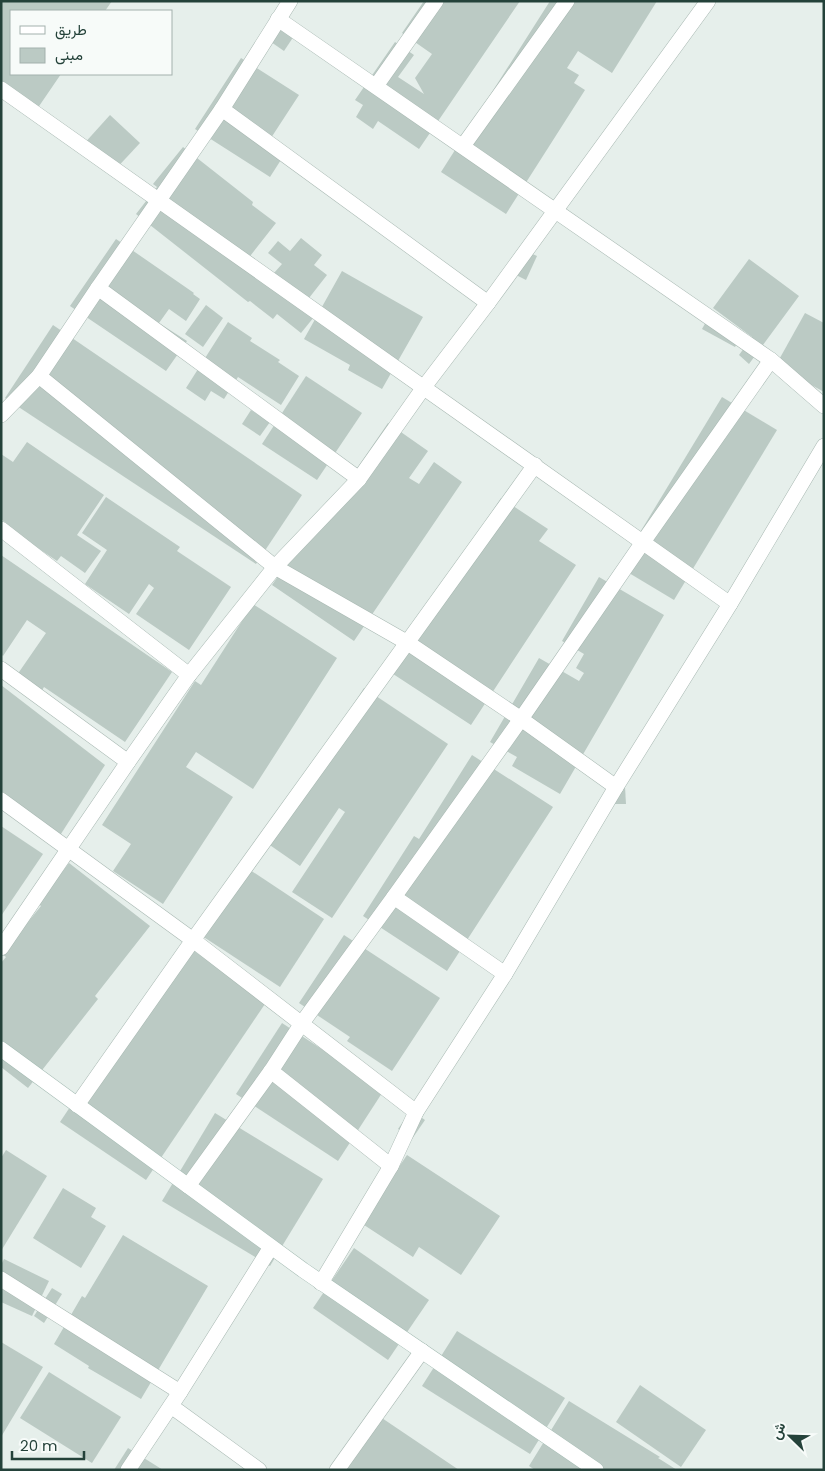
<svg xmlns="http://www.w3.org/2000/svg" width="825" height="1471" viewBox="0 0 825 1471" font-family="Poppins,Vazirmatn,sans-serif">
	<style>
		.building { fill: #bbcac4 }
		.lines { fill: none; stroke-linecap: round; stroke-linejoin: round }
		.street-casing { stroke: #a8b8b2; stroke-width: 16 }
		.secondary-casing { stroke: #a4bbb3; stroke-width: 16 }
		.street { stroke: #fff; stroke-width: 15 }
		.secondary { stroke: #fff; stroke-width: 15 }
	</style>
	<rect width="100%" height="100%" fill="#e6efeb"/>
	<g class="building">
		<path d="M1,1H112L105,11H11V74H61L33,115L1,93Z"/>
		<path d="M424,1H520L419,149L378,121L373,129L356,117L363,105L355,100L395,42L414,55L398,77L424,94L415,78L432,54L402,33Z"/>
		<path d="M550,1H657L612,73L578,51L567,68L579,75L574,83L585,90L506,214L441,172Z"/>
		<path d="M274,18L296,33L284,51L261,35Z"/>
		<path d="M241,58L299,95L269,141L286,152L270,177L195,129Z"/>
		<path d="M110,115L140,143L112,173L82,146Z"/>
		<path d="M183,147L253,202L252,205L276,223L247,260L274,273L282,264L268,253L278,241L290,251L301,238L322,255L314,265L327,275L302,307L314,317L301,333L277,314L273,319L250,301L248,302L136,214L157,187L153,184Z"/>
		<path d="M116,239L194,293L193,294L200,299L186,321L169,309L159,323L187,341L166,371L70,306Z"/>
		<path d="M519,248L537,256L526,280L508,271Z"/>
		<path d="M749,259L799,296L749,364L739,355L752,337L713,308Z"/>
		<path d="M342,271L423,317L382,389L348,370L350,365L304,339Z"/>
		<path d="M206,305L223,318L203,347L185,334Z"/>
		<path d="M711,313L743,332L735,347L702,329Z"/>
		<path d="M805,313L824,323V392L776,365Z"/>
		<path d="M228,322L252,338L250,341L280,360L278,362L299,376L281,405L238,377L224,399L211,391L205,401L186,388Z"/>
		<path d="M53,325L302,495L256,564L5,398Z"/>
		<path d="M306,376L362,413L317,480L262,444Z"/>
		<path d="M722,397L777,430L674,600L619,567Z"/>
		<path d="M251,410L270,422L260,436L242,424Z"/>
		<path d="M388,423L428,451L409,478L419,484L434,462L462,482L354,641L272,585L324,510L327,512Z"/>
		<path d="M27,442L104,495L77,535L101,551L85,573L61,556L57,561L4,525L6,523L1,519V454L13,462Z"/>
		<path d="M106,497L180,547L177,551L231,587L189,650L136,614L154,588L149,584L129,614L85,584L107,550L82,533Z"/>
		<path d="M501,498L548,529L539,541L576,565L471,725L387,670Z"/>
		<path d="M1,555L172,672L125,742L44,687L41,692L17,675L46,633L27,620L3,656L1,654Z"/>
		<path d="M599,577L664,615L560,794L512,766L517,757L490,742L539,658L579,681L584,673L576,668L584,654L562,641Z"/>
		<path d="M253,604L337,658L253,789L196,752L186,767L233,797L163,904L113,871L131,844L102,825L195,681L201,685Z"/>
		<path d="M1,685L105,765L59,837L1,791Z"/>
		<path d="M364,688L448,744L332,918L292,892L345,812L339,808L300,866L264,841Z"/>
		<path d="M472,755L553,807L447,971L363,916L414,836L419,839Z"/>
		<path d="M625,787L626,804H615L614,788Z"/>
		<path d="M1,826L43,854L1,916Z"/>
		<path d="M69,863L150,926L95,996L98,999L28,1088L1,1067V963L6,957L2,954L41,906L38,903Z"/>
		<path d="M241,864L324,919L280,987L196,932Z"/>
		<path d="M344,935L440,998L392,1071L347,1041L350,1037L299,1003Z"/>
		<path d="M184,944L267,1001L146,1180L60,1122L124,1026Z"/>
		<path d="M282,1023L384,1090L338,1161L236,1094Z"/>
		<path d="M411,1110L425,1120L412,1139L398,1129Z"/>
		<path d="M215,1113L323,1179L270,1266L162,1201Z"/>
		<path d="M6,1150L47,1176L1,1251V1158Z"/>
		<path d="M407,1155L500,1216L461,1275L419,1247L413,1257L361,1223Z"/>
		<path d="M63,1188L96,1208L91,1217L106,1226L81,1268L33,1238Z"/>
		<path d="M123,1235L208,1286L141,1399L88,1368L89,1366L54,1344L82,1296L85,1298Z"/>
		<path d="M354,1248L429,1300L388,1360L313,1308Z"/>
		<path d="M4,1259L49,1281L32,1316L1,1302V1265Z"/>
		<path d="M52,1288L62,1294L44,1323L34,1316Z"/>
		<path d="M457,1331L565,1398L530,1454L422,1386Z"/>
		<path d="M1,1342L43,1367L1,1437Z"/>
		<path d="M49,1372L121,1417L92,1463L20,1418Z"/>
		<path d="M640,1385L706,1430L681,1467L616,1422Z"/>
		<path d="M569,1401L660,1457L658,1458L677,1470H535L529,1466Z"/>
		<path d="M370,1410L459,1470H331Z"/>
		<path d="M128,1448L163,1470H114Z"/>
	</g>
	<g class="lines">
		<defs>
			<g id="street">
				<path d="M278,19L771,360L824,406"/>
				<path d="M376,86L436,1"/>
				<path d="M1,89L730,604"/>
				<path d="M222,109L488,303"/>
				<path d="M463,146L567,1"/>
				<path d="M98,288L359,479"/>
				<path d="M39,376L275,567L408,643L521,719L616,787"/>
				<path d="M1,415L39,376L98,288L222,109L290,1"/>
				<path d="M1,529L189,675"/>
				<path d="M1,669L128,762"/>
				<path d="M1,800L193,940L416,1112"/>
				<path d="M394,897L505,974"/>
				<path d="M1,948L128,762L189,675L275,567L359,479L424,387L488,303L708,1"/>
				<path d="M271,1071L391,1166"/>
				<path d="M77,1105L193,940L535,465"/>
				<path d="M188,1186L271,1071L302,1023L394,897L521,719L643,542L771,360"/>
				<path d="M1,1279L180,1392"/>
				<path d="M321,1283L391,1166L416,1112L505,974L616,787L730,604L824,446"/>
				<path d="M171,1406L259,1470"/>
				<path d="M128,1470L180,1392L271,1247"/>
				<path d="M337,1470L422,1351"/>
			</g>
			<path id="secondary" d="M1,1049L303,1270L596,1470"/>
		</defs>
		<use href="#street" class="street-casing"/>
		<use href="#secondary" class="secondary-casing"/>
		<use href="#street" class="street"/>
		<use href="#secondary" class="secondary"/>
	</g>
	<rect width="825" height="1471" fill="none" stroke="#24423a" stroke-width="5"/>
	<rect x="10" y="10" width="162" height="65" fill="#f7fbf9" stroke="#a3b1ad"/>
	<rect x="20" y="26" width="25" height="8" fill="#ffffff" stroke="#a3b1ad"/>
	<text x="55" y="35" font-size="15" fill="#24423a">طريق</text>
	<rect x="20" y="48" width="25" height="15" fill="#bbcac4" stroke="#a3b1ad"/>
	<text x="55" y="60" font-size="15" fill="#24423a">مبنى</text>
	<g transform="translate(790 1436) rotate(293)" stroke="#f7fbf9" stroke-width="4" paint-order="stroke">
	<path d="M0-4L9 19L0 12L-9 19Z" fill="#24423a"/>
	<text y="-8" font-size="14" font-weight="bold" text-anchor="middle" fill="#24423a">ش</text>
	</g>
	<path d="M12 1451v8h72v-8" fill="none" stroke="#24423a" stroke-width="2.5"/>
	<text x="20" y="1451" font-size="15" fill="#24423a" stroke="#f7fbf9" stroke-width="4" paint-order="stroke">20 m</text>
</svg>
